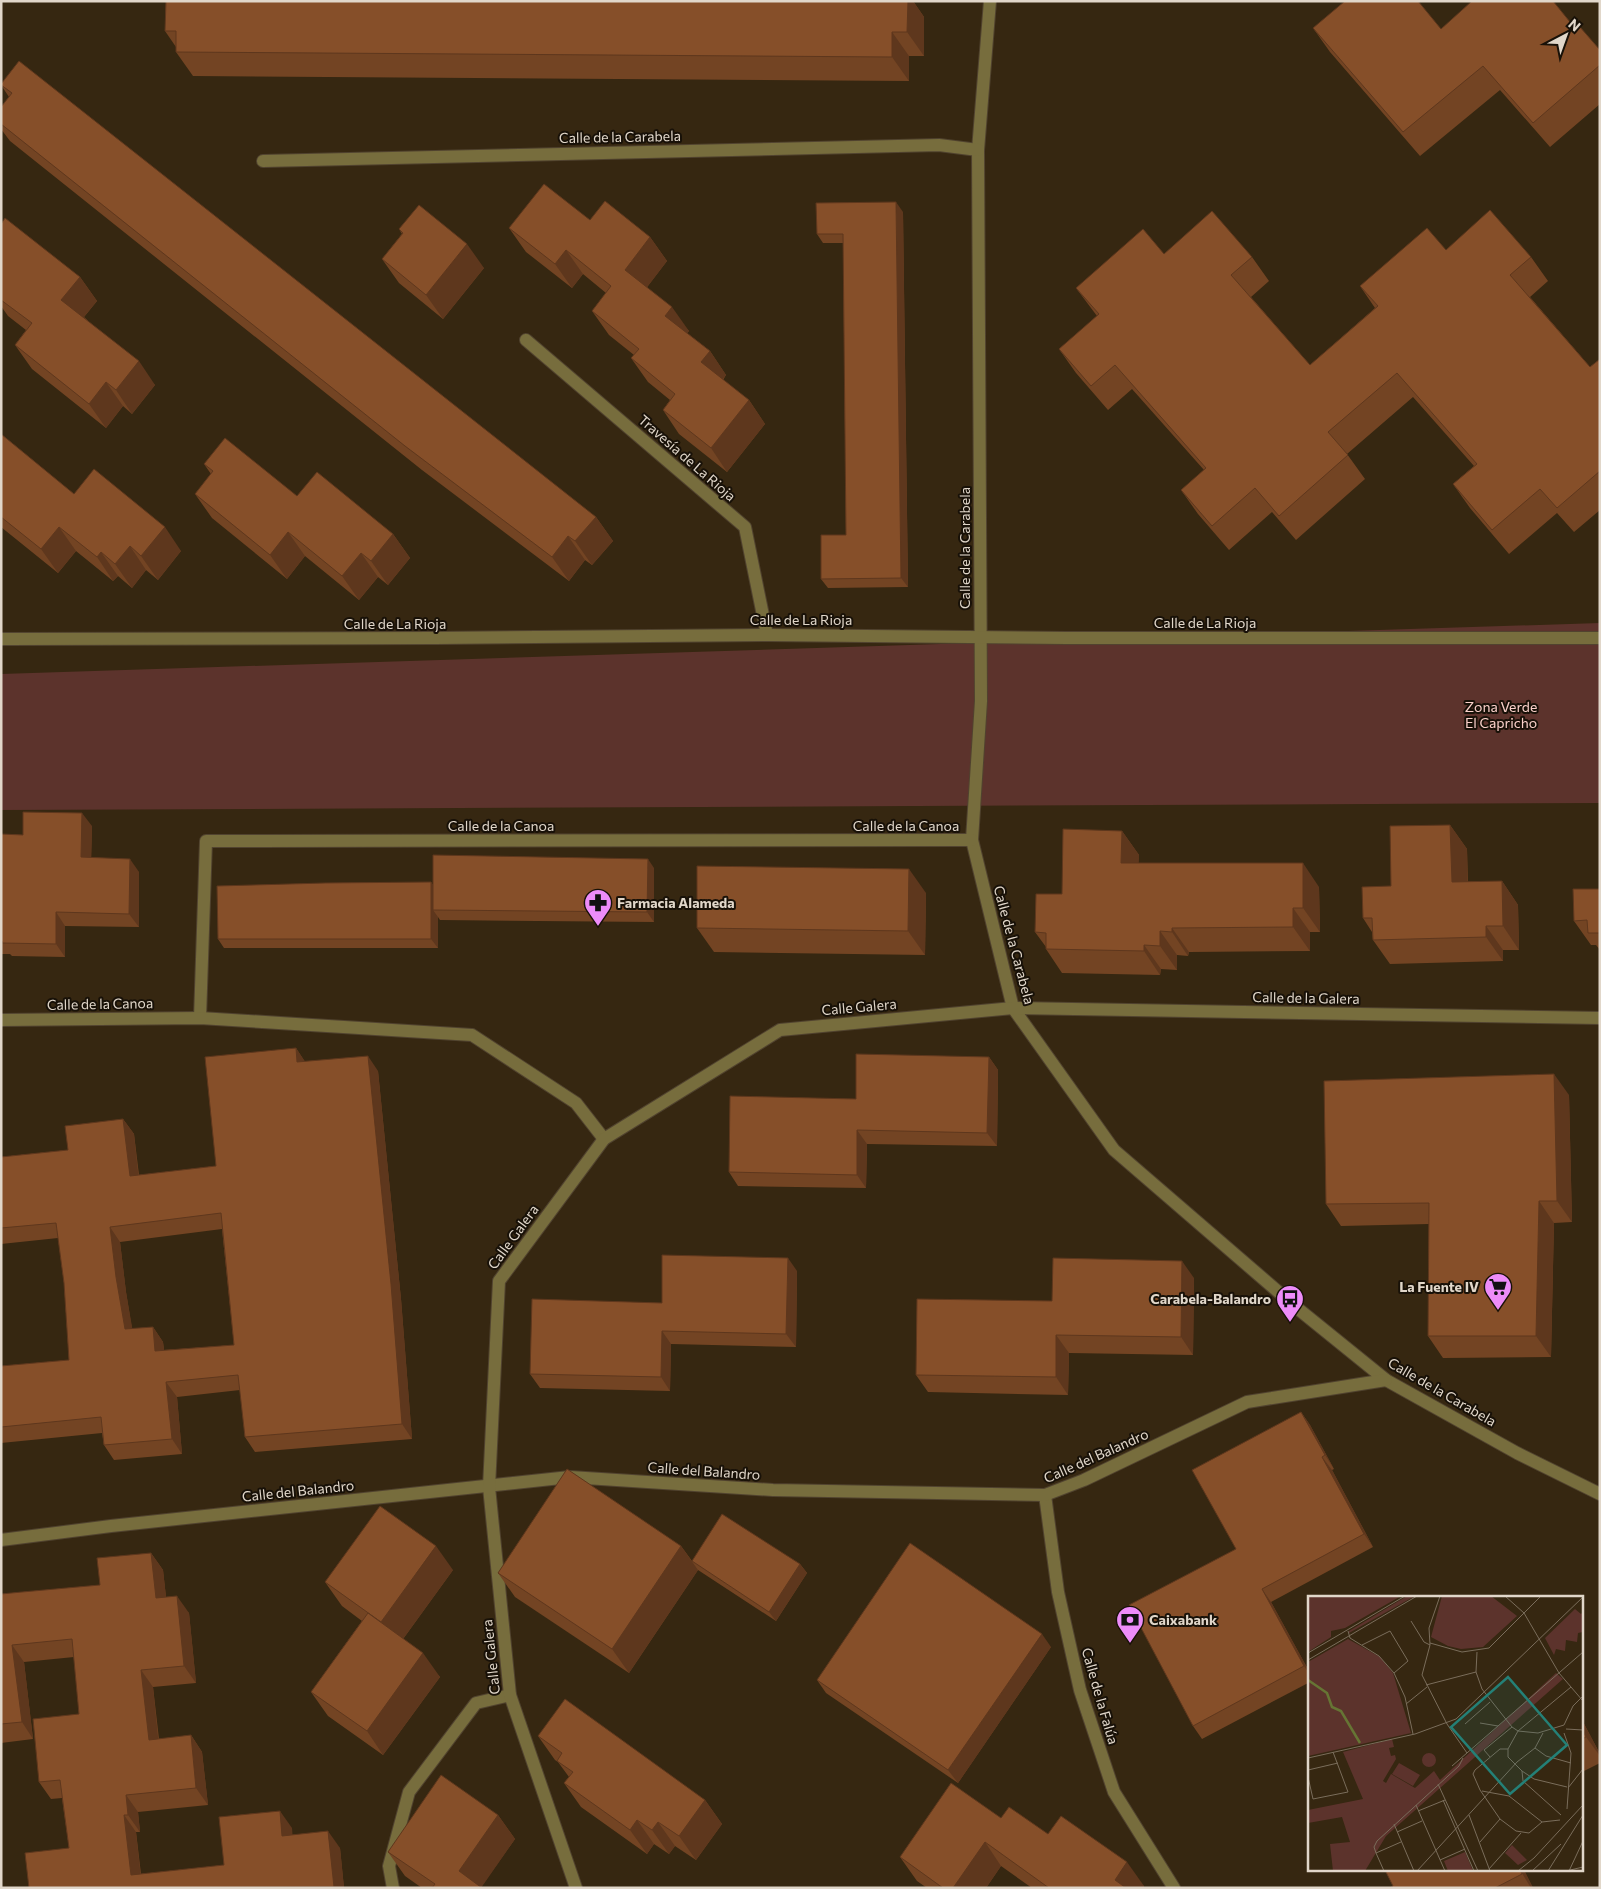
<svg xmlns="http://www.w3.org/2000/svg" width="1601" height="1889" viewBox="0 0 1601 1889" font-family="Commissioner,sans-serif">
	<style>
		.green { fill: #5c332c }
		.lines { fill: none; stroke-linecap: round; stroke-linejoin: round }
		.minor-casing { stroke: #51432f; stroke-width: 14 }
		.minor { stroke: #776d3d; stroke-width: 12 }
		.wall { fill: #734423; fill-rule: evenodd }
		.shaded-wall { fill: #5e371d }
		.building { fill: #864f29; stroke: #5e371d; fill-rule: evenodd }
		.labels { text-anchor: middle; stroke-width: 4; stroke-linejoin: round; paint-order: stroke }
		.street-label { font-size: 14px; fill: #e1d7ca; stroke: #181108 }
		.park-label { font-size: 14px; fill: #fbd1ca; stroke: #181108 }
		.poi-label { font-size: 14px; font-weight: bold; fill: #e1d7ca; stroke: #181108; text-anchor: start }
		.inset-river { fill: none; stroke: #667534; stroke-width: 2.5 }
		.inset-road { fill: none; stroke: #7a6d5b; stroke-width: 1 }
		.view { fill: #248077; fill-opacity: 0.15; stroke: #248077; stroke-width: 2.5 }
		.inset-edge { fill: none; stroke: #e1d7ca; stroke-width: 2.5 }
	</style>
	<rect width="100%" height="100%" fill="#362711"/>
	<path class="green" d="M1600,623V803L1,810V674Z"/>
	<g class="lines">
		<defs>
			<g id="minor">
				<path d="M990,1L978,150L981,701L972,840L1013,1008L1114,1150L1297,1308L1386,1380L1517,1453L1600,1494"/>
				<path d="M263,161L939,145L978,150"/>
				<path d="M526,340L745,527L767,635"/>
				<path d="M1,639L435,638L767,635L1067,638H1600"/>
				<path d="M200,1018L206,841L972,840"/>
				<path d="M1,1020L200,1018L472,1035L576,1103L604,1139"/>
				<path d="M1045,1495L1058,1592L1080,1690L1114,1792L1174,1888"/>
				<path d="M1,1540L111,1526L570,1477L773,1490L1045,1495L1084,1480L1247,1402L1386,1380"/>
				<path d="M393,1888L389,1866L409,1792L476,1703L510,1695"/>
				<path d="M576,1888L510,1695L489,1487L499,1281L604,1139L780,1030L1013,1008L1600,1018"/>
			</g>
		</defs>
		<use href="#minor" class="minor-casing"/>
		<use href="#minor" class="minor"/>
	</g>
	<g class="wall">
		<path d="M166,1H913L924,17V56H909V81L193,76L176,52V47L165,31Z"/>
		<path d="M1570,22L1600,50V104L1550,147L1500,90L1420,156L1330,52L1313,28L1441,29Z"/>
		<path d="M1,85L596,517L613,541L592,565L585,560L569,581L422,470L10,141L1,129V107L9,97Z"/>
		<path d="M903,212L908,587L828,588L821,579L846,535L843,243H823L817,234Z"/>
		<path d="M590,220L650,237L667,261L647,287L689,331L687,333L710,351L726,375L723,380L749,400L765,424L727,472L679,434L663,410L670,400L648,382L631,358L634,355L609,335L592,311L606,293L583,274L572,288L526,252L509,228Z"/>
		<path d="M1,224L80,277L97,301L84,317L155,385L132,414L123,406L106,428L32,369L15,345L26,330L8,316L1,306Z"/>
		<path d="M399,229L484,268L443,319L399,283L382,259L402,234Z"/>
		<path d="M1446,250L1531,257L1548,281L1530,297L1590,367L1600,359V510L1574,532L1557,513L1509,554L1470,508L1453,484L1474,466L1413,397L1347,454L1365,479L1296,540L1272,512L1229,550L1198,514L1181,490L1204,470L1132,389L1108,410L1076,373L1059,349L1097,316L1076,288L1164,254L1252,257L1269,281L1251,297L1310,365L1375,308L1360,286Z"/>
		<path d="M1,434L74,494L181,551L158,580L146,570L132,588L118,576L113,581L76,551L58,573L1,527Z"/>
		<path d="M204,464L297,496L393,534L410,558L388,585L378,577L359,600L305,556L287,579L212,518L195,494L211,474Z"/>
		<path d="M1450,825L1467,849L1468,882L1502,881L1518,905L1519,950H1503V961L1390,964L1373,940L1372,932L1363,918L1391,886Z"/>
		<path d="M92,826L91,858L139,872V927L65,926V957L12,956L10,954H1V834L23,835Z"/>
		<path d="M1122,831L1139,855L1138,863L1319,887L1320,932H1310V951L1189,952L1188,956L1177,955V970L1161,969L1160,975L1062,973L1046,949V947L1035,932L1062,894Z"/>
		<path d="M654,868V922L440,920L438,917V948H224L218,939L431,882L433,885Z"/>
		<path d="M1600,889V950L1596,945H1591L1574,921Z"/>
		<path d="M926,893L925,955L714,952L697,928Z"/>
		<path d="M296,1048L305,1062L378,1071L401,1299L412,1439L255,1452L245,1437L240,1390L177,1397L182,1454L114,1460L104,1445L102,1433L1,1443V1366L69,1360L64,1283L58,1238L1,1244V1157L68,1150L123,1119L134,1134L139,1175L216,1166ZM222,1229L234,1345L164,1350L163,1342L153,1327L132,1329L126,1292L120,1242Z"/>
		<path d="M989,1057L998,1070L997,1146L867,1144L866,1188L738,1186L729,1172L856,1099Z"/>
		<path d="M1569,1095L1572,1222L1554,1223L1551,1357L1443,1358L1428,1336L1429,1224L1341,1226L1326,1204Z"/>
		<path d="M797,1271L796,1347L671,1344L670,1391L540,1388L530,1374L662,1303Z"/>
		<path d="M1194,1278L1193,1355L1069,1353L1068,1395L928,1392L916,1375L1052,1301Z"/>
		<path d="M1301,1412L1310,1425L1334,1469L1332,1470L1373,1547L1271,1602L1310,1673V1682L1202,1739L1193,1726L1236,1549Z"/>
		<path d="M681,1546L692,1561L800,1564L807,1573L776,1621L698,1570L629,1673L515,1597L498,1573Z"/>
		<path d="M151,1553L163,1570L166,1597L189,1613L196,1683L153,1687L159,1739L191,1735L202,1752L208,1805L138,1812L140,1832H136L141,1874L224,1865L292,1828V1835L340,1848L344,1888H29L69,1848L62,1798L51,1799L39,1782L79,1714L74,1657L24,1662L33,1739L1,1743V1594L100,1585Z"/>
		<path d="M453,1570L403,1639L440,1677L383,1755L328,1716L311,1692L362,1621L342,1606L325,1582Z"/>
		<path d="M1051,1647L958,1783L826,1693L817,1680Z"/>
		<path d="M1582,1720L1600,1754V1763L1582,1772Z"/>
		<path d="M538,1736L705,1800L722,1824L696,1860L675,1846L669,1854L654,1844L647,1854L581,1807L564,1783L569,1777L558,1762L555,1760Z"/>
		<path d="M498,1815L515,1839L481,1887L482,1888H422L405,1876L388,1852Z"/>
		<path d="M1001,1818L1048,1834L1144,1886L1143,1888H1032L1001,1866L986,1888H927L917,1881L900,1857Z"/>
		<path d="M1385,1870H1524L1533,1888H1390L1393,1886Z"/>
	</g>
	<g class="shaded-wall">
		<path d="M908,1H913L924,17V56L907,32Z"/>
		<path d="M892,32L909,56V81L892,57Z"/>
		<path d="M896,202L903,212L908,587L901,578Z"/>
		<path d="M650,237L667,261L642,294L625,270Z"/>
		<path d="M467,244L484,268L443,319L426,295Z"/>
		<path d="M566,250L583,274L572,288L555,264Z"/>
		<path d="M80,277L97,301L78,324L61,300Z"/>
		<path d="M672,307L689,331L682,340L665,316Z"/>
		<path d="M710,351L726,375L717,386L701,362Z"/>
		<path d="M139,361L155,385L132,414L116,390Z"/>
		<path d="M106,382L123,406L106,428L89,404Z"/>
		<path d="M749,400L765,424L727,472L711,448Z"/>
		<path d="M596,517L613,541L592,565L575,541Z"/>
		<path d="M59,527L76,551L58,573L41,549Z"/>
		<path d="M165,527L181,551L158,580L141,556Z"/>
		<path d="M288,532L305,556L287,579L270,555Z"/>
		<path d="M393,534L410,558L388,585L371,561Z"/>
		<path d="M568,536L585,560L569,581L552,557Z"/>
		<path d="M130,546L146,570L132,588L115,564Z"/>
		<path d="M101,552L118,576L113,581L97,557Z"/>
		<path d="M361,553L378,577L359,600L342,576Z"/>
		<path d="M82,813L92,826L91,871L81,857Z"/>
		<path d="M1450,825L1467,849L1468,906L1452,882Z"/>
		<path d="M1122,831L1139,855L1138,887L1121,863Z"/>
		<path d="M130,859L139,872V927L129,914Z"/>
		<path d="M648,859L654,868V922L647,912Z"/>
		<path d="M1303,863L1319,887L1320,932L1303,908Z"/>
		<path d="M909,869L926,893L925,955L908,931Z"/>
		<path d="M1502,881L1518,905L1519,950L1503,926Z"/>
		<path d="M431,882L437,891L433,910L438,917V948L431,939Z"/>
		<path d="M1293,908L1310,932V951L1293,927Z"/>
		<path d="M56,912L65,926V957L56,944Z"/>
		<path d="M1486,926L1503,950V961L1486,937Z"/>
		<path d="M1172,928L1189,952L1188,956L1172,932Z"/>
		<path d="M1160,931L1177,955V970L1160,946Z"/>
		<path d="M1144,945L1161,969L1160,975L1144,951Z"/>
		<path d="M296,1048L306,1063L297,1062Z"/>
		<path d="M368,1056L378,1071L401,1299L412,1439L402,1424Z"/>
		<path d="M989,1057L998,1070L997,1146L987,1133Z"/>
		<path d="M1554,1074L1569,1095L1572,1222L1557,1201Z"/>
		<path d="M123,1119L134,1134L140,1191L130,1176Z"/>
		<path d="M857,1130L867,1144L866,1188L857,1175Z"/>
		<path d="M1539,1201L1554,1223L1551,1357L1536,1336Z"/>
		<path d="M110,1227L120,1242L126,1292L135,1344L125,1329L116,1277Z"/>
		<path d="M788,1258L797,1271L796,1347L786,1334Z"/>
		<path d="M1182,1261L1194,1278L1193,1355L1181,1337Z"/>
		<path d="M153,1327L163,1342L166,1366L155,1351Z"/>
		<path d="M662,1331L671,1344L670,1391L661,1377Z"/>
		<path d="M1056,1335L1069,1353L1068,1395L1056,1377Z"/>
		<path d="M166,1382L177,1397L182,1454L172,1439Z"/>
		<path d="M1301,1412L1310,1425L1334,1469L1325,1455Z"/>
		<path d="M1322,1457L1332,1470L1373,1547L1364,1534Z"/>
		<path d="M436,1546L453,1570L398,1646L381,1622Z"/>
		<path d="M681,1546L698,1570L629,1673L612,1649Z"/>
		<path d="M151,1553L163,1570L168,1615L156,1598Z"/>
		<path d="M800,1564L807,1573L776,1621L769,1612Z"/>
		<path d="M1262,1589L1271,1602L1310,1673V1675L1304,1666Z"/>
		<path d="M177,1596L189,1613L196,1683L184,1666Z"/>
		<path d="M1042,1634L1051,1647L958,1783L948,1770Z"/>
		<path d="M12,1645L24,1662L33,1739L22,1722Z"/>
		<path d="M423,1653L440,1677L383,1755L367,1731Z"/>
		<path d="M141,1670L153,1687L160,1757L149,1740Z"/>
		<path d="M1582,1720L1600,1754V1756L1586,1737L1582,1729Z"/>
		<path d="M191,1735L202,1752L208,1805L196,1788Z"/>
		<path d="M126,1795L138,1812L140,1832L128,1815Z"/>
		<path d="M705,1800L722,1824L696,1860L679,1836Z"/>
		<path d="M280,1811L292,1828L294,1853L282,1836Z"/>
		<path d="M124,1815L136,1832L142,1888L131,1875Z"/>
		<path d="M498,1815L515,1839L481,1888L459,1871Z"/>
		<path d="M637,1820L654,1844L647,1854L630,1830Z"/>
		<path d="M658,1822L675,1846L669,1854L652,1830Z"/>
		<path d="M328,1831L340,1848L344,1888H334Z"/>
		<path d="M985,1842L1001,1866L986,1888H953Z"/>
		<path d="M1127,1862L1144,1886L1143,1888H1120L1115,1880Z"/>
		<path d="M1520,1870H1524L1533,1888H1531Z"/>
	</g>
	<g class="building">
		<path d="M166,1H908L907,32H892V57L176,52V31H165Z"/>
		<path d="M1345,1H1418L1441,29L1472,1H1553L1570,22L1573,19L1600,50V65L1533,123L1483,66L1403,132L1313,28Z"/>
		<path d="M19,61L596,517L575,541L568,536L552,557L405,446L1,124V107L12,93L1,85V84Z"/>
		<path d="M544,184L590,220L605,201L650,237L625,270L672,307L665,316L710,351L701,362L749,400L711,448L663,410L675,394L631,358L639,349L592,311L611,286L566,250L555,264L509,228Z"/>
		<path d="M896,202L901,578L821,579V535H846L843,234H817L816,203Z"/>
		<path d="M419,205L467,244L426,295L382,259L403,233L399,229Z"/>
		<path d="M1490,210L1531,257L1510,275L1590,367L1600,359V471L1557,508L1540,489L1492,530L1453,484L1477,464L1397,373L1328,432L1348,455L1279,516L1255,488L1212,526L1181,490L1206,468L1115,365L1091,386L1059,349L1099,314L1076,288L1143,229L1164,254L1212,211L1252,257L1231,275L1310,365L1378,306L1360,286L1427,228L1446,250Z"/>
		<path d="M5,218L80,277L61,300L139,361L116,390L106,382L89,404L15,345L32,323L1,300V224Z"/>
		<path d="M1,434L74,494L94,469L165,527L141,556L130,546L115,564L101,552L97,557L59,527L41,549L1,517Z"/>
		<path d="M225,438L297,496L317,472L393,534L371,561L361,553L342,576L288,532L270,555L195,494L213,471L204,464Z"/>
		<path d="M23,812L82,813L81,857L130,859L129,914L56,912V944L2,943V941H1V834L23,835Z"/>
		<path d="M1450,825L1452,882L1502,881L1503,926H1486V937L1373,940L1372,918H1363L1362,887L1391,886L1390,826Z"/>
		<path d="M1063,829L1122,831L1121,863H1303V908H1293V927L1172,928V932L1160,931V946L1144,945V951L1046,949V933L1035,932L1036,894H1062Z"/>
		<path d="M433,855L648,859L647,912L433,910Z"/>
		<path d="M697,866L909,869L908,931L697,928Z"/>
		<path d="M431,882V939H218L217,886L325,883Z"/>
		<path d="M1573,889H1600V933H1588L1587,920L1574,921Z"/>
		<path d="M296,1048L297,1062L368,1056L391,1284L402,1424L245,1437L238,1375L166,1382L172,1439L104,1445L101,1417L1,1427V1366L69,1360L64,1283L56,1223L1,1228V1157L68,1150L65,1126L123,1119L130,1176L216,1166L205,1057ZM221,1213L234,1345L155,1351L153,1327L125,1329L116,1277L110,1227Z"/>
		<path d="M856,1054L989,1057L987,1133L857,1130V1175L729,1172L730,1096L856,1099Z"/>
		<path d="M1554,1074L1557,1201H1539L1536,1336H1428L1429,1203L1326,1204L1324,1081Z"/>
		<path d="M662,1255L788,1258L786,1334L662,1331L661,1377L530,1374L532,1299L662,1303Z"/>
		<path d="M1053,1258L1182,1261L1181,1337L1056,1335V1377L916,1375L917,1299L1052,1301Z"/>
		<path d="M1301,1412L1325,1455L1322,1457L1364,1534L1262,1589L1304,1666L1193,1726L1129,1605L1236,1549L1192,1470Z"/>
		<path d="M567,1469L681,1546L612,1649L498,1573Z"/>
		<path d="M380,1506L436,1546L381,1622L325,1582Z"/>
		<path d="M722,1514L800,1564L769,1612L692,1561Z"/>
		<path d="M910,1543L1042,1634L948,1770L817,1680Z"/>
		<path d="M151,1553L156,1598L177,1596L184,1666L141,1670L149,1740L191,1735L196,1788L126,1795L128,1815H124L131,1875L224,1865L219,1817L280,1811L282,1836L328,1831L334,1887L29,1888L25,1853L69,1848L60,1780L39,1782L33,1719L79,1714L72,1639L12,1645L22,1722L1,1724V1594L22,1592L100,1585L97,1558Z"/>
		<path d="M368,1613L423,1653L367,1731L311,1692Z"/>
		<path d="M565,1699L705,1800L679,1836L658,1822L652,1830L637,1820L630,1830L564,1783L573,1772L557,1761L562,1753L538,1736Z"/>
		<path d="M1582,1729L1586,1737L1582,1739Z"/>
		<path d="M441,1775L498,1815L459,1871L482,1888H432L435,1884L388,1852Z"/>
		<path d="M951,1783L1001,1818L1009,1807L1048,1834L1061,1816L1127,1862L1115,1880L1126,1888H1049L985,1842L953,1888H943L900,1857Z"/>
		<path d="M1385,1870H1520L1522,1874L1495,1888H1390L1393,1886Z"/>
	</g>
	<defs>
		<symbol id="pharmacy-pin" viewBox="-11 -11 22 30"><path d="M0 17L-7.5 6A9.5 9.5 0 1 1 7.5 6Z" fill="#ed8cf9" stroke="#181108"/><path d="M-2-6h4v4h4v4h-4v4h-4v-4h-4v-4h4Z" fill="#111"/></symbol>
		<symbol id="supermarket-pin" viewBox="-11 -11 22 30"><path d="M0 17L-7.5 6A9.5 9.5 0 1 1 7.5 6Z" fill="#ed8cf9" stroke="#181108"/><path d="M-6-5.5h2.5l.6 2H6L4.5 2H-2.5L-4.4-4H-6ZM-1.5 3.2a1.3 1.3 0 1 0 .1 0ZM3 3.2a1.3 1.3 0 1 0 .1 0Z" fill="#111"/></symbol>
		<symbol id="bus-pin" viewBox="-11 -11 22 30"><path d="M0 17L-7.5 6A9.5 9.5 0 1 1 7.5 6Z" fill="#ed8cf9" stroke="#181108"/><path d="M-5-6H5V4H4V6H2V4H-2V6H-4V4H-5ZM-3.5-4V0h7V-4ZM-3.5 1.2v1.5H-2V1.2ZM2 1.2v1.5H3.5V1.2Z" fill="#111"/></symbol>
		<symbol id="bank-pin" viewBox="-11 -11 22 30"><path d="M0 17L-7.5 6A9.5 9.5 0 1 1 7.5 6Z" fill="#ed8cf9" stroke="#181108"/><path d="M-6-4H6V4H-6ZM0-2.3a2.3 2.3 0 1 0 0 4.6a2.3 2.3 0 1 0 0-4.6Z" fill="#111"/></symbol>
	</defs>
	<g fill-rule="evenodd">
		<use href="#pharmacy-pin" x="582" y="887" width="32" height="43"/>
		<use href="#supermarket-pin" x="1482" y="1271" width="32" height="43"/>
		<use href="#bus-pin" x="1274" y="1283" width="32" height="43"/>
		<use href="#bank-pin" x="1114" y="1604" width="32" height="43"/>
	</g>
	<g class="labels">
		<g class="street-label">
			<text transform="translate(620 137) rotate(-1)" y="5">Calle de la Carabela</text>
			<text transform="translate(687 458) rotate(41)" y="5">Travesía de La Rioja</text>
			<text transform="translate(965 548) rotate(-90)" y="5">Calle de la Carabela</text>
			<text x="801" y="625">Calle de La Rioja</text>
			<text x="1205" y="628">Calle de La Rioja</text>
			<text x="395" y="629">Calle de La Rioja</text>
			<text x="501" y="831">Calle de la Canoa</text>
			<text x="906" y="831">Calle de la Canoa</text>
			<text transform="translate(1014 945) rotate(75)" y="5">Calle de la Carabela</text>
			<text transform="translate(1306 998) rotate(1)" y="5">Calle de la Galera</text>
			<text transform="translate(100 1004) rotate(-1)" y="5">Calle de la Canoa</text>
			<text transform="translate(859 1007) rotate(-5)" y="5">Calle Galera</text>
			<text transform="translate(513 1237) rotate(-54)" y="5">Calle Galera</text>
			<text transform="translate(1442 1392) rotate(30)" y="5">Calle de la Carabela</text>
			<text transform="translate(1096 1456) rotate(-24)" y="5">Calle del Balandro</text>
			<text transform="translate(704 1471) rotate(4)" y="5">Calle del Balandro</text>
			<text transform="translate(298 1491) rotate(-6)" y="5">Calle del Balandro</text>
			<text transform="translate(491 1657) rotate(-96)" y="5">Calle Galera</text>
			<text transform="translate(1100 1696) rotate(74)" y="5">Calle de la Falúa</text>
		</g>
		<g class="park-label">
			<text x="1501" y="712">Zona Verde<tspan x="1501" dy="16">El Capricho</tspan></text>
		</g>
		<g class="poi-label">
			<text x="617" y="908">Farmacia Alameda</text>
			<text x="1479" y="1292" text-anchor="end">La Fuente IV</text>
			<text x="1271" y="1304" text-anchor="end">Carabela-Balandro</text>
			<text x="1149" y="1625">Caixabank</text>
		</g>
	</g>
	<g transform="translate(1308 1596)">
		<rect width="275" height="275" fill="#362711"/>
		<path d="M0,0H93L37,32L23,35V41L0,56ZM99,0H107L41,37V35ZM134,0H183L209,20L175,51L153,53L140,50L123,41ZM267,13L273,18L275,16V36L270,37L269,46L258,44L257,55L248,53L246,59L237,42ZM40,43L72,61L85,77L103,137L0,160V66ZM248,77L255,83L78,240L57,275H25L22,248L42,246L34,221L0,227V214L55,203L35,156L84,143L86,151L81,152L83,160L87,159L88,163L75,185L78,187L83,178L107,192L126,175L132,184ZM114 164a7 7 0 1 1 14 0a7 7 0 1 1-14 0ZM91,167L112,179L105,190L84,178ZM204,249L219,264L210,269L197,257ZM157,256L165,275H140L136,265Z" fill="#5c332c"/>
		<path class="inset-river" d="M0,84L19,97L24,111L33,115L52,147"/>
		<path class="inset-road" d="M132,0L121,32L122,49L114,79L139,128L159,157M197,0L216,17L251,77L275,105M103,25L116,46L122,49M40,35L42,42L71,60L86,77L97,101L105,138M122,47L154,56L181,52L233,0M54,49L82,35L100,65L86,77M169,56L168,76L174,93L204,131L210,135L230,137L256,129M0,57L97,0M0,64L109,0M118,89L168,76M98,108L119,91M172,127L190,130M157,128L182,106M256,129L265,110L275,100M258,133L275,134M256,137L263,157L259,213M227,152L238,160L263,167M200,153H192L167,174L165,178L172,194L192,223L208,235L221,237L234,226M182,161L176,154L204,131M0,162L107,138L148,123L275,1M144,170L275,56M0,174L30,167M214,175L215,185L253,219M0,181L5,203L40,196L25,156M130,188L170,275M259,191L226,183L214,175L200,161V153L210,135L263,91M260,192L275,173M174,195L201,200L234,226L252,224M135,204L166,275M108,209L137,275M110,215L137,204M161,219L182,275M86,228L106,275M89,236L114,225M172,246L192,223M68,257L66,251L69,245L151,170L155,162M132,264L157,253M181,273L213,237M76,275L68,257L93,246M109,275L209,166L227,152L235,137M210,275L226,262L275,209M224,275L253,248M240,275L275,219M258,275L275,271M261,275L275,245"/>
		<path class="view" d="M200,81L259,149L202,198L143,131Z"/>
		<rect width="275" height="275" class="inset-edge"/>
	</g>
	<rect width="1601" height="1889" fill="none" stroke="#e1d7ca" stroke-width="5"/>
	<g transform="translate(1566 35) rotate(41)" stroke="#181108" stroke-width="4" paint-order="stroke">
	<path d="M0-4L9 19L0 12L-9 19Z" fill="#e1d7ca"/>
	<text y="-8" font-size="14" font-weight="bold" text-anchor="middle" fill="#e1d7ca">N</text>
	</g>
</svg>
